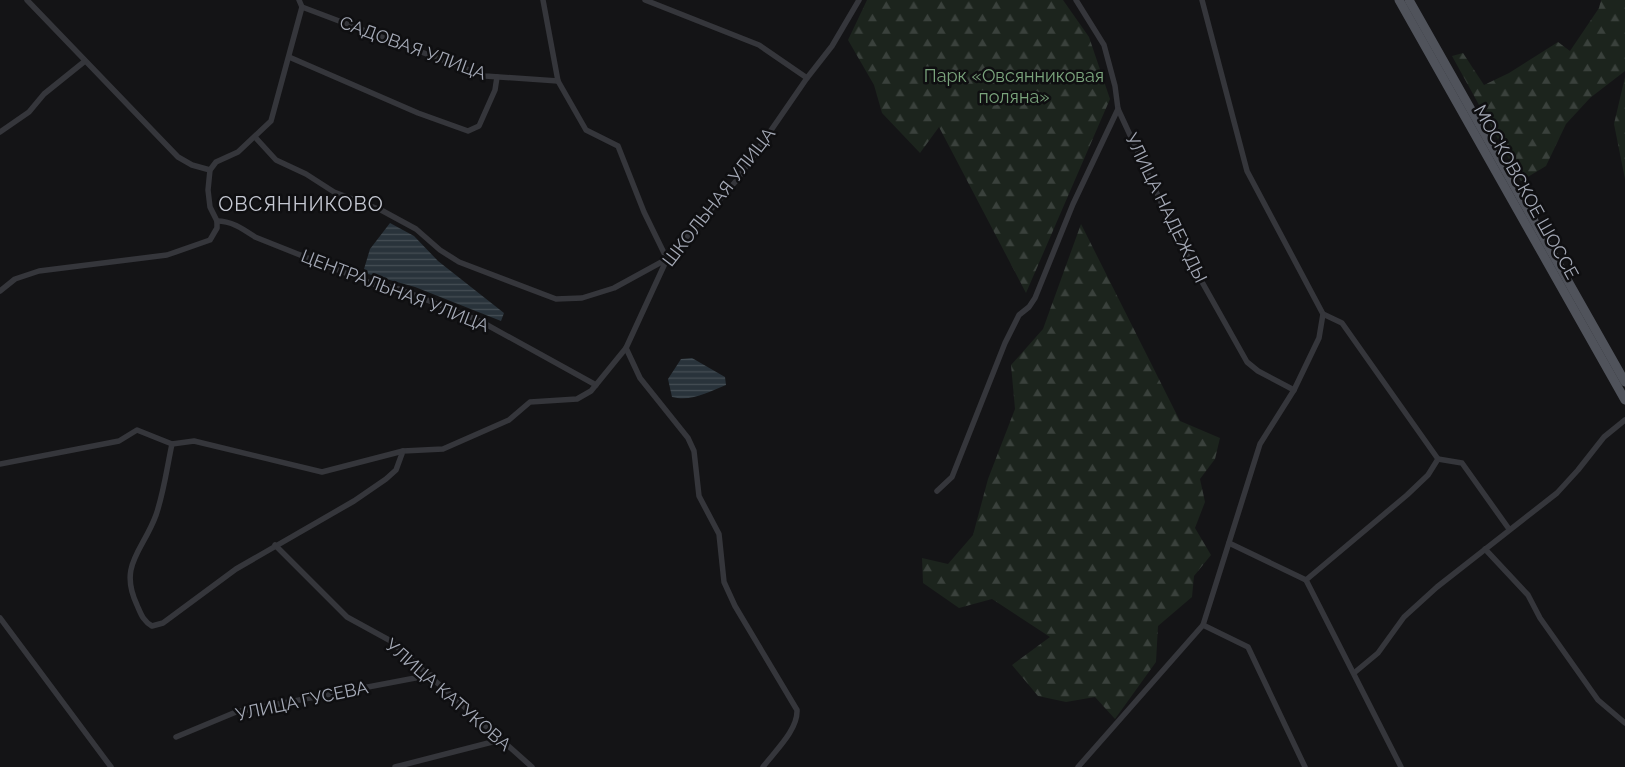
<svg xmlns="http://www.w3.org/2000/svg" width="1625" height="767" viewBox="0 0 1625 767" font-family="Raleway,sans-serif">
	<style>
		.forest { fill: url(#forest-firs) }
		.water { fill: url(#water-rules) }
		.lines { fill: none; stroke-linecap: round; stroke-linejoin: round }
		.street { stroke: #35363b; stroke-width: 5.5 }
		.primary { stroke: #50535b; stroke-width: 9 }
		.labels { text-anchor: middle; stroke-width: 5; stroke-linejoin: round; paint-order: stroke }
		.street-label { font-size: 18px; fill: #a5aab7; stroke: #0f0f11 }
		.park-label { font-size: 18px; fill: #7aa47c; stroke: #0f0f11 }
		.quarter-label { font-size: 20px; letter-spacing: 1px; fill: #c6c9d3; stroke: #0f0f11 }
	</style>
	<defs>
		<pattern id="forest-firs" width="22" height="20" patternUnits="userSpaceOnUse" patternTransform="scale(1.25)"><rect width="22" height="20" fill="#1c241d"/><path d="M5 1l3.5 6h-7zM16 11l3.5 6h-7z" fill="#3a413c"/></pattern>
		<pattern id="water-rules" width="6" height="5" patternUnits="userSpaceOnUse" patternTransform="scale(1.25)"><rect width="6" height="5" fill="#29333b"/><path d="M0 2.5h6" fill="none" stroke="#454e55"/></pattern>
	</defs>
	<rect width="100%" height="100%" fill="#141416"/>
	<g class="forest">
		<path d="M867,0H1063L1089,37L1110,99L1026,293L939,127L920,153L882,113L874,85L848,40Z"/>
		<path d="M1601,0H1625V71L1590,98L1566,124L1546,166L1521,181L1452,56L1463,53L1484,85L1509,73L1558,42L1570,51L1599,8Z"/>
		<path d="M1625,77V179L1614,124Z"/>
		<path d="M1081,224L1180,421L1220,438L1215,459L1200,479L1205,502L1195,528L1211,555L1194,576L1192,597L1158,626L1156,662L1115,719L1095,697L1066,702L1038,696L1012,665L1050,637L992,599L959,608L923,583L922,558L948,564L973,535L988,479L1015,409L1011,365L1043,329Z"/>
	</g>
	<g class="water">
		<path d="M390,223L414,236L438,261L504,313L501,321L415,287L368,274L364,269L370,249Z"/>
		<path d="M692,358L725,377L726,385C708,392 692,402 672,397L668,379L681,359Z"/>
	</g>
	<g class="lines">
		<g class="street">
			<path d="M27,0L178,157L192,165L210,170"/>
			<path d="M299,0L302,7L485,76L558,81"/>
			<path d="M645,0L759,45L807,78"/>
			<path d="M1076,0L1104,45L1115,86L1118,109L1179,241L1247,362L1258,371L1294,390"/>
			<path d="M1202,0L1247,171L1323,314L1342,323L1438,459L1428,475L1407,495L1306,580L1401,767"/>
			<path d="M289,57L418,113L468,131L479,126L495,90L497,77"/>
			<path d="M0,132L29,112L44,94L85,61"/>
			<path d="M255,137L276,160L306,174L334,192L381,210L416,229L440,250L459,262L556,299L582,298L614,288L667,259L644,212L618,146L586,130L558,81L543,0"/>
			<path d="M217,221C232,221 243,229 255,237L373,284L399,289L480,321L596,385"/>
			<path d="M0,291L15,279L39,271L167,255L210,240L217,228V221L210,207L208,190L210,170L216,162L238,152L271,121L302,7"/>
			<path d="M626,348L640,378L688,438L694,451L699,496L719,534L724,582L735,606L797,710C798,730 775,751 763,767"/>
			<path d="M172,444C167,467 164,492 156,515C143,551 118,565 137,605C141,614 143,621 152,626L163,623L236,569L354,501L386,479L396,470L403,451L443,449L509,420L530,402L577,399L591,391L626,348L667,259L736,181L807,78L832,46L859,0"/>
			<path d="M1438,459L1462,463L1509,529"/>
			<path d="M0,464L119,441L137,430L172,444L194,441L322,472L403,451"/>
			<path d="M937,491L952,477L1005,343L1019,315L1029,307L1035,298L1073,204L1118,109"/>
			<path d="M1229,543L1306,580"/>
			<path d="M275,545L347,617L389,640L532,767"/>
			<path d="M1485,549L1528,595L1540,618L1598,700L1625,723"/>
			<path d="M0,618L111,767"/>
			<path d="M1203,625L1248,647L1305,767"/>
			<path d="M1354,673L1378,653L1404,617L1437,587L1557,493L1578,470L1604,437L1625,420"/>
			<path d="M176,737L236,712L431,675"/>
			<path d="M395,767L500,740"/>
			<path d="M1078,767L1203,625L1260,444L1294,390L1319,338L1323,314"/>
		</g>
		<g class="primary">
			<path d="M1399,0L1625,400"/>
			<path d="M1409,0L1625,382"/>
		</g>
	</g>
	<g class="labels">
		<g class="street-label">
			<text transform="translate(413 48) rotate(20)" y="6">САДОВАЯ УЛИЦА</text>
			<text transform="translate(1526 192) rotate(61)" y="6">МОСКОВСКОЕ ШОССЕ</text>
			<text transform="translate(719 197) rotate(-52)" y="6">ШКОЛЬНАЯ УЛИЦА</text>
			<text transform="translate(1166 208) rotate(64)" y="6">УЛИЦА НАДЕЖДЫ</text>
			<text transform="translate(395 291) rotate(21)" y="6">ЦЕНТРАЛЬНАЯ УЛИЦА</text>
			<text transform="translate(448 695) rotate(41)" y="6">УЛИЦА КАТУКОВА</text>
			<text transform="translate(302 701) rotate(-12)" y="6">УЛИЦА ГУСЕВА</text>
		</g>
		<g class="park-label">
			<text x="1014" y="82">Парк «Овсянниковая<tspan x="1014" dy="21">поляна»</tspan></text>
		</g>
		<g class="quarter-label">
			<text x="301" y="211">ОВСЯННИКОВО</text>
		</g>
	</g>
</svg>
